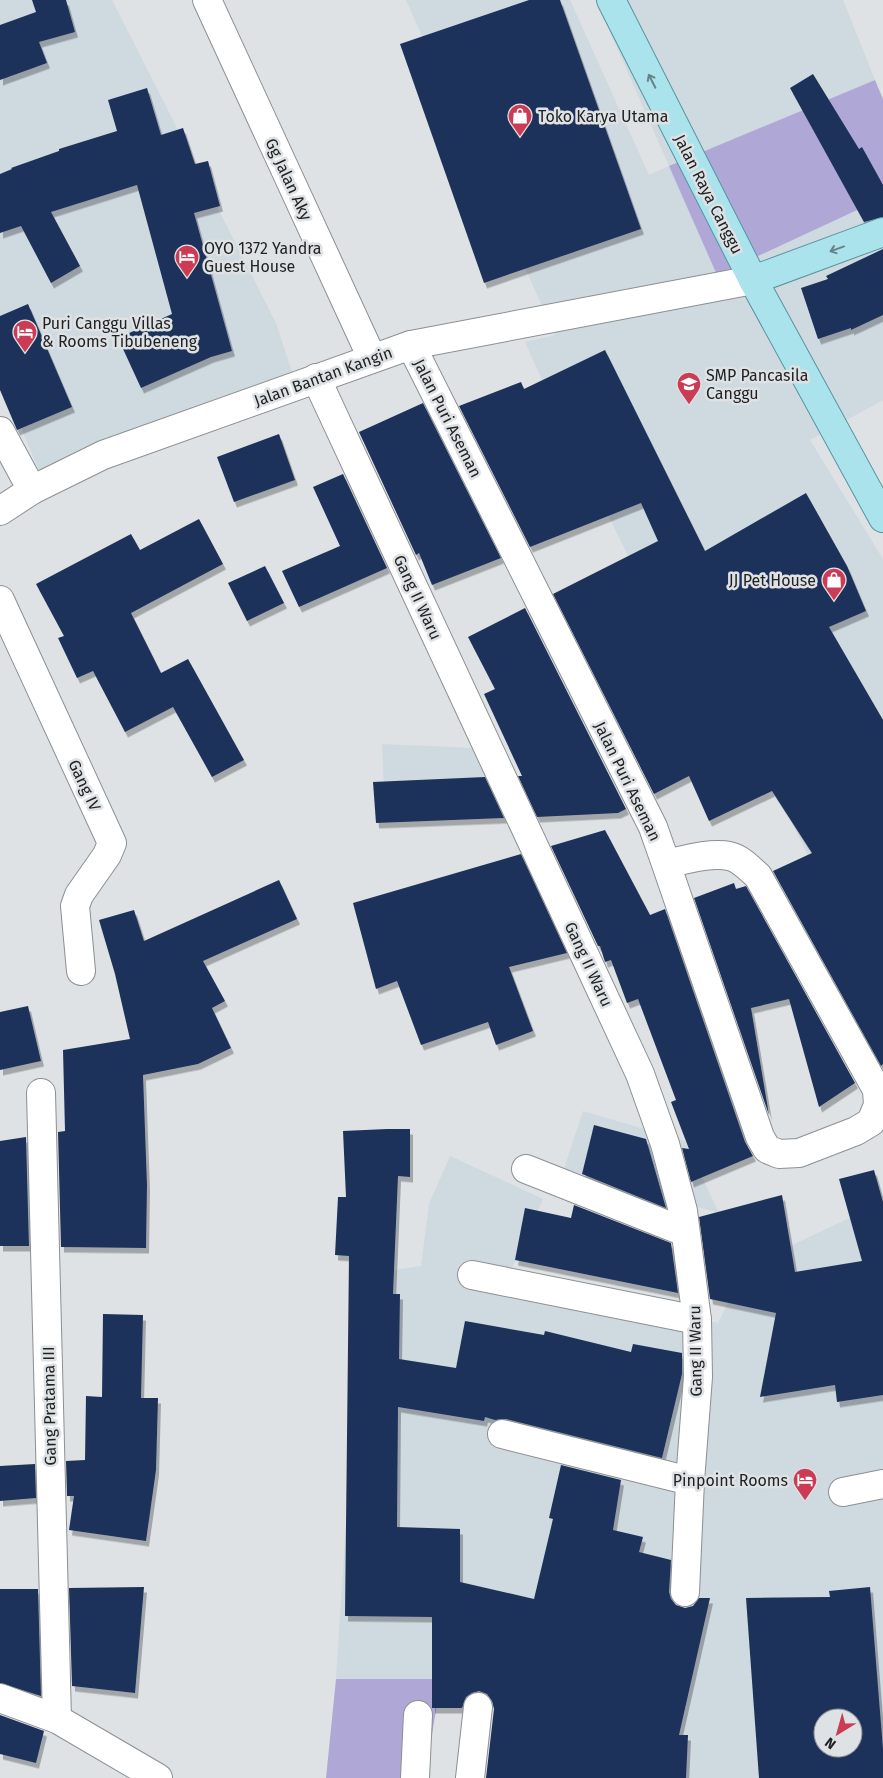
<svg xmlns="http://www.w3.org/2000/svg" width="883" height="1778" viewBox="0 0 883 1778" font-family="'Fira Sans',sans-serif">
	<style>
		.built { fill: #ced9e0; fill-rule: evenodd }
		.green { fill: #afa8d7 }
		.building { fill: #1f325a; fill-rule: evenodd; filter: url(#shadow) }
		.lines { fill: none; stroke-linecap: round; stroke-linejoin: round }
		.minor-casing { stroke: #8c9092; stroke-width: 30 }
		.major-casing { stroke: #56949e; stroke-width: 30 }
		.minor { stroke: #fff; stroke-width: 28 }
		.major { stroke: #abe3ec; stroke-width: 28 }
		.oneway { stroke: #668388 }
		.labels { text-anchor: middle; stroke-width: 5; stroke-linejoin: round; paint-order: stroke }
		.poi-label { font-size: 16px; fill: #212323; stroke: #dee2e4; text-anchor: start }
		.street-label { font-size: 16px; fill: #212323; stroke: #dee2e4 }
	</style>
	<defs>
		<filter id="shadow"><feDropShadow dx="3" dy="5.5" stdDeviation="0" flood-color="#0004"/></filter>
	</defs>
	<rect width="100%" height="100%" fill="#dee2e4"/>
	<g class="built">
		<path d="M0,0H112L276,323L297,387L48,492L0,377Z"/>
		<path d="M406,0H570L649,175L669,166L596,0H843L875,80L669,167L883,198V400L810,440L883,559V1012L662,552L634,568L542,380L525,342L555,335Z"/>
		<path d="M382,744L496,749L527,806L385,810Z"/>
		<path d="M583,1111L685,1141L719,1213L564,1169Z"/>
		<path d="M450,1156L543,1199L508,1277L718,1323L746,1267L883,1202V1778H502L510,1695L441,1679H336L362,1275L421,1266L429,1204ZM823,1718H853V1748H823Z"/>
	</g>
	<g class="green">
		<path d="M875,80L883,99V198L717,275L669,166Z"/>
		<path d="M336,1679H441L425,1778H326Z"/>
	</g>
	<g class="building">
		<path d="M32,0H66L75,32L39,42L47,63L0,80V25L36,12Z"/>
		<path d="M529,0H560L641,229L484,283L400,44Z"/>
		<path d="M813,74L859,149L862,147L883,185V217L864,222L790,88Z"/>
		<path d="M147,88L161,135L183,128L195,164L208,161L220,206L194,213L232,351L211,357L141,388L118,338L172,314L137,185L51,212L80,266L51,283L21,226L0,233V174L12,169L11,168L59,151V149L117,131L108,100Z"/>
		<path d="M883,249V315L851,330V328L818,339L801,288L828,279L826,276Z"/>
		<path d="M28,304L72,407L17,430L0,390V316Z"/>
		<path d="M605,350L705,551L806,493L847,566L866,611L829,627L883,720V1064L881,1066L773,871L812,853L772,791L709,821L689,776L654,794L553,594L658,541L641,503L530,547L459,406L521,382L524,389Z"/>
		<path d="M423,403L501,558L432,585L419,553L416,555L359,432Z"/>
		<path d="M279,434L295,480L234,502L217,457Z"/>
		<path d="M343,474L387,568L299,607L282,571L340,546L313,487Z"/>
		<path d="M199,519L223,564L131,613L161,673L188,659L244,760L212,777L173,707L125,732L93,671L77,678L58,638L64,636L36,584L131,534L140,550Z"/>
		<path d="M265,566L284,603L247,621L228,583Z"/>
		<path d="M525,608L626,809L618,813L537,817L518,776H522L484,694L495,689L468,637Z"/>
		<path d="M485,777L504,818L376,823L373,782Z"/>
		<path d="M605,830L650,915L665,909L745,1142L753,1156L691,1182L682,1148L689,1149L671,1102L676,1100L638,999L627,1003L611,960L605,962L600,946H598L551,846Z"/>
		<path d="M521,854L567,953L509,967L533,1031L496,1045L488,1022L421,1045L397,981L376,989L353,903Z"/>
		<path d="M279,880L297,919L203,961L225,1001L212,1008L231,1048L198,1064L143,1075L147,1185L146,1248L61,1247L58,1132L65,1131L63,1050L130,1039L115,974L99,920L134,910L144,941Z"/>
		<path d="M734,883L736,889L746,886L855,1083L819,1107L789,999L751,1008L769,1115L694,898Z"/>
		<path d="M28,1006L41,1061L0,1070V1012Z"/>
		<path d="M594,1125L646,1139L666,1208L582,1174Z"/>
		<path d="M387,1129H410V1177L398,1176L393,1294H400L399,1359L456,1368L465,1321L544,1335L545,1331L631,1352L633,1344L682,1353V1374L662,1458L506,1419L495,1420L485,1417L484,1421L398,1407L397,1527L460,1529V1582L534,1599L553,1519L549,1518L561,1465L621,1480L613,1530L643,1537L639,1552L671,1560L669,1592L671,1599L676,1605L685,1608L693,1606L699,1598H710L679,1735H688L686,1778H486L494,1709L492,1701L487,1694L479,1691L472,1693L466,1697L462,1708H432V1617L345,1616L349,1256L335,1255L338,1197H346L343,1131Z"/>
		<path d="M26,1137L29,1246H0V1141Z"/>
		<path d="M874,1170L883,1202V1395L837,1402L835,1385L760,1397L776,1313L710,1299L699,1217L782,1195L795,1272L862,1261L839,1179Z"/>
		<path d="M574,1205L671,1243L678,1293L515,1260L525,1208L571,1218Z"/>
		<path d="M103,1314L143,1315L141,1398H158L156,1470L146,1541L69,1530L74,1496H67L66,1461L85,1460L86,1396L102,1397Z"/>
		<path d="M35,1464L36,1498L0,1501V1466Z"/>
		<path d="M144,1587L135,1693L72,1686L69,1588Z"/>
		<path d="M870,1587L883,1749V1778H759L746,1598L830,1597L829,1591ZM823,1718H853V1748H823Z"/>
		<path d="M0,1589H38L41,1696L0,1683Z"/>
		<path d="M0,1715L44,1731L36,1763L0,1754Z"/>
	</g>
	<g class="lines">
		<defs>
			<g id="minor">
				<path d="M207,0L372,358"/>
				<path d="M411,345L653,827L666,864L760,1137L767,1149L779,1154L799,1153L856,1131L871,1122L878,1105L877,1090L758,876C750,869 740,858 729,856C711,852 684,860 666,864"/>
				<path d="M316,378L640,1074L665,1144L683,1211L697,1320L698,1377L690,1481L685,1592"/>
				<path d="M0,431L32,490"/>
				<path d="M0,511L32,490L103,455L411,345L753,280"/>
				<path d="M0,600L112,843L107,855L79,895L75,906L81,971"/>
				<path d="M41,1093L57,1719"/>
				<path d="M526,1169L685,1232"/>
				<path d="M472,1275L697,1320"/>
				<path d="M502,1434L690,1481"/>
				<path d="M843,1492L883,1484"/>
				<path d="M0,1698L57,1719L158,1778"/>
				<path d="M415,1778L418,1715"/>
				<path d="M470,1778L478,1707"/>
			</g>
			<g id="major">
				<path d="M611,0L753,280L883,518"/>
				<path d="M753,280L883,232"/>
			</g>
		</defs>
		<use href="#minor" class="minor-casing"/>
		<use href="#major" class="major-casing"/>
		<use href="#minor" class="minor"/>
		<use href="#major" class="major"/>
	</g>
	<defs><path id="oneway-shaft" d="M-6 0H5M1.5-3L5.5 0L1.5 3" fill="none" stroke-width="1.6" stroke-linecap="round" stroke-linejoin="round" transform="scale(1.25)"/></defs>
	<g class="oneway">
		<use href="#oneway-shaft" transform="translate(652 81) rotate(-117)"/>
		<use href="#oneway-shaft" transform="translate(837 249) rotate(160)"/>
	</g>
	<defs>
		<symbol id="shop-pin" viewBox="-11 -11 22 30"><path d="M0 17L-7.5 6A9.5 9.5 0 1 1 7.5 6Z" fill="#cb3b54" stroke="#dee2e4"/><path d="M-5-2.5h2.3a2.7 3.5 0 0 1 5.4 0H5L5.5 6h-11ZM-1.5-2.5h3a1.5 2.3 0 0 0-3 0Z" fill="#fff"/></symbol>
		<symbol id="hotel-pin" viewBox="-11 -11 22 30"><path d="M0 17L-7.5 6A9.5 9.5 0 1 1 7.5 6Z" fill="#cb3b54" stroke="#dee2e4"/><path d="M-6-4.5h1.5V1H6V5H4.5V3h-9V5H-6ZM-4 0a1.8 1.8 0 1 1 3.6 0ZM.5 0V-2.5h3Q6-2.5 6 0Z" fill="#fff"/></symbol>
		<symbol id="school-pin" viewBox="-11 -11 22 30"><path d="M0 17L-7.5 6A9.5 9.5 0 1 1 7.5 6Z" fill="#cb3b54" stroke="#dee2e4"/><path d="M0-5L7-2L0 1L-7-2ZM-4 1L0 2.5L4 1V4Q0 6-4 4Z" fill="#fff"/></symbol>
	</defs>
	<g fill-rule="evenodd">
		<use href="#shop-pin" x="506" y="102" width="28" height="38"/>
		<use href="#hotel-pin" x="173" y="243" width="28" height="38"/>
		<use href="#hotel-pin" x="11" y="318" width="28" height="38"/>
		<use href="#school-pin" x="675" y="370" width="28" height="38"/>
		<use href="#shop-pin" x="820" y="566" width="28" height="38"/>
		<use href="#hotel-pin" x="791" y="1466" width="28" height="38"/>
	</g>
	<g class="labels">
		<g class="poi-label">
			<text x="538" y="122">Toko Karya Utama</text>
			<text x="204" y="254">OYO 1372 Yandra<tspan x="204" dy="18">Guest House</tspan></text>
			<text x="42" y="329">Puri Canggu Villas<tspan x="42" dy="18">&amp; Rooms Tibubeneng</tspan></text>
			<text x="706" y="381">SMP Pancasila<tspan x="706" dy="18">Canggu</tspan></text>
			<text x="816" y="586" text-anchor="end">JJ Pet House</text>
			<text x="788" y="1486" text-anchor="end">Pinpoint Rooms</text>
		</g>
		<g class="street-label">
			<text transform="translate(289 179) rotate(65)" y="6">Gg Jalan Aky</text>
			<text transform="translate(709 194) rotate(63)" y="6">Jalan Raya Canggu</text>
			<text transform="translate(323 376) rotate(-20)" y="6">Jalan Bantan Kangin</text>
			<text transform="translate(448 418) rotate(63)" y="6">Jalan Puri Aseman</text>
			<text transform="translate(418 597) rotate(65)" y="6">Gang II Waru</text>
			<text transform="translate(628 781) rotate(64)" y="6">Jalan Puri Aseman</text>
			<text transform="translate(85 785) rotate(65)" y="6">Gang IV</text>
			<text transform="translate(589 964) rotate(65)" y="6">Gang II Waru</text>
			<text transform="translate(695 1351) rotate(-91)" y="6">Gang II Waru</text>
			<text transform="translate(49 1406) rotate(-91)" y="6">Gang Pratama III</text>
		</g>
	</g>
	<g transform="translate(838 1733) rotate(217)"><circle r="24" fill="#dee2e4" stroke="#929697"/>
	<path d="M0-4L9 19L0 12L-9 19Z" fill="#cb3b54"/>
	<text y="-8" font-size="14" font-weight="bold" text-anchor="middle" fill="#212323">N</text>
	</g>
</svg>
